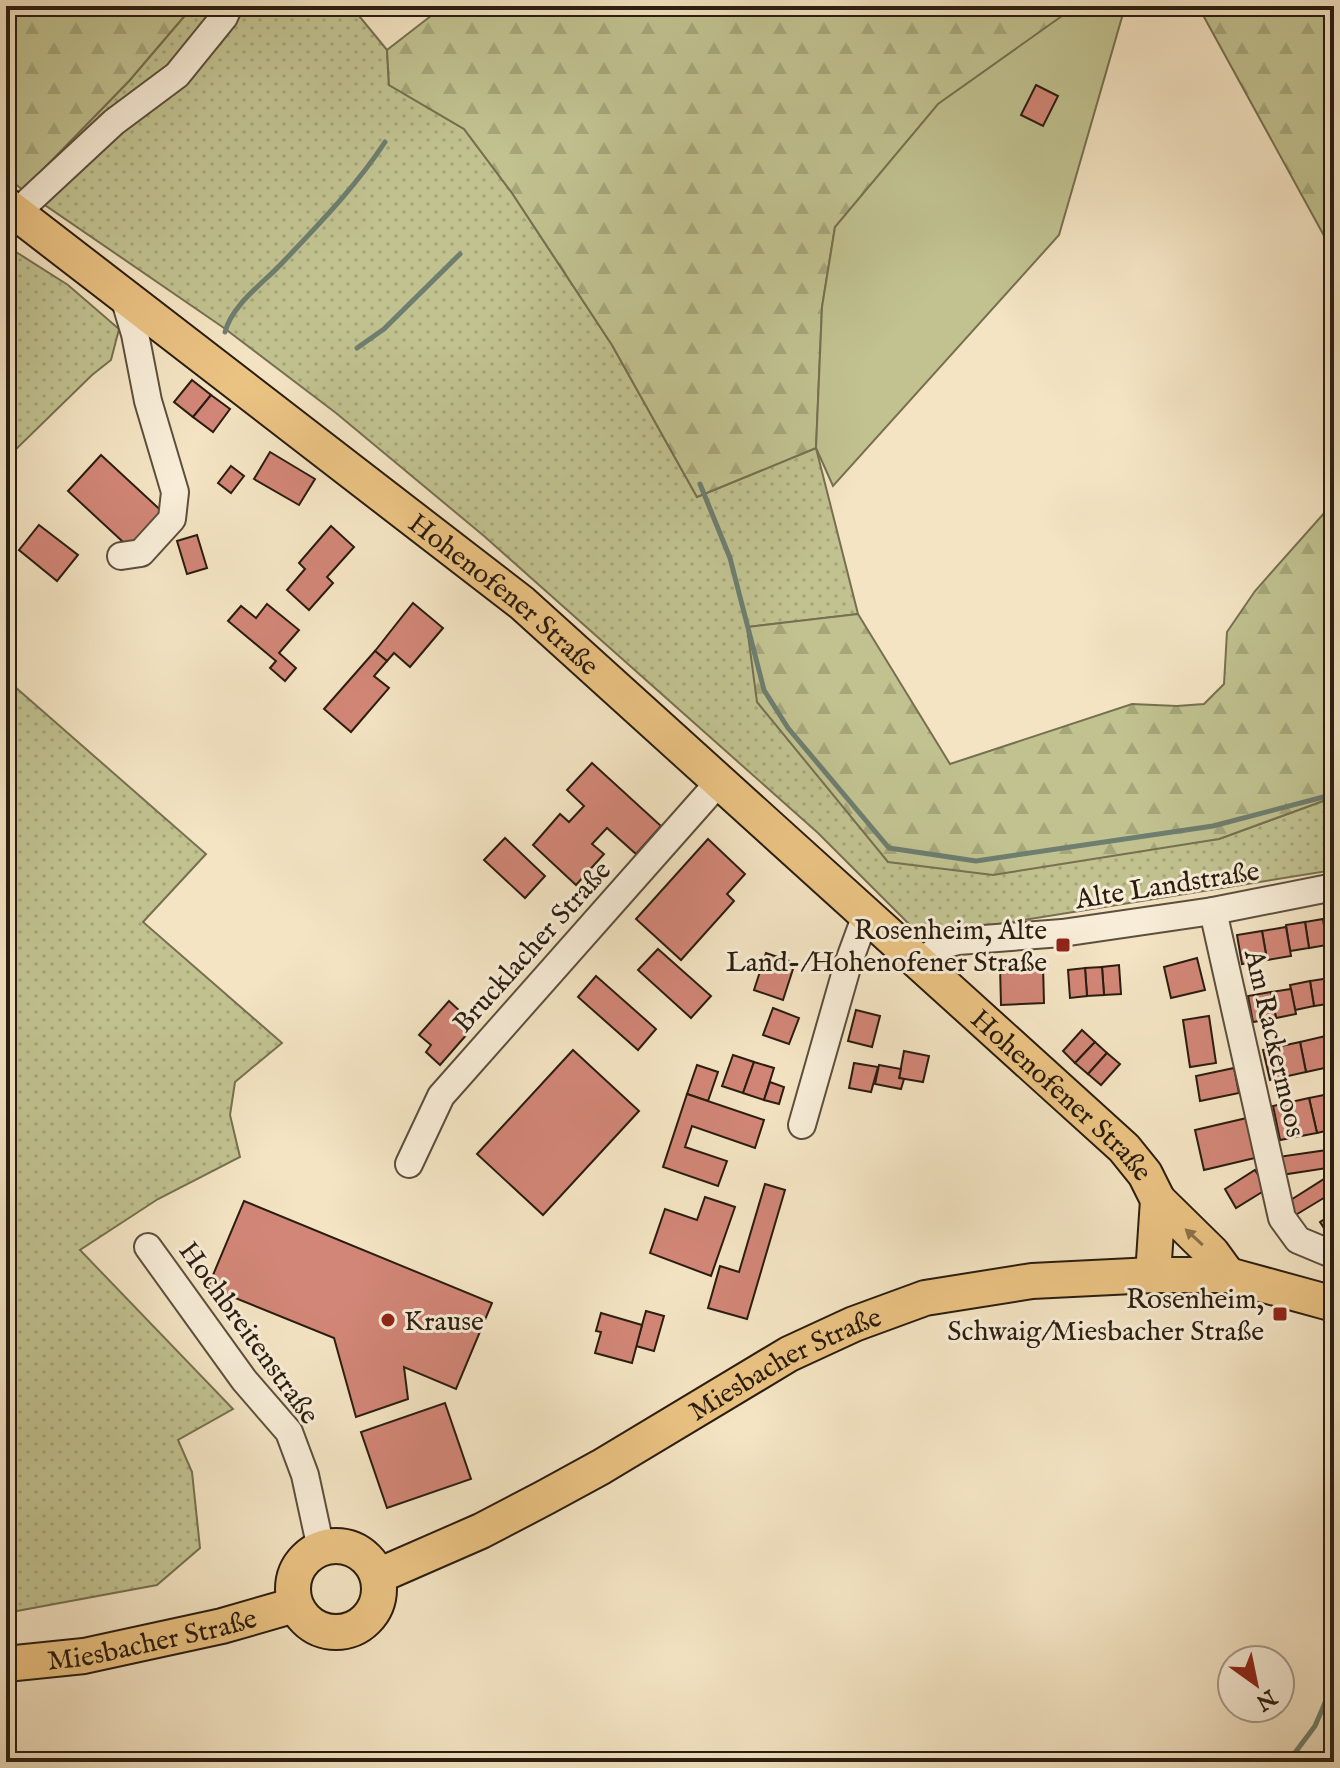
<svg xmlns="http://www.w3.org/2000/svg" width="1340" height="1768" viewBox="0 0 1340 1768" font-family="'IM FELL English',serif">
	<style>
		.green { fill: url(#green-dots); stroke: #767050; stroke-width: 2 }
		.forest { fill: url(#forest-firs); stroke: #767050; stroke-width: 2 }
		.pitch { fill: #c1c290; stroke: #767050; stroke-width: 2 }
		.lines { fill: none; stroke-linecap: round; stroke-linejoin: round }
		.stream { stroke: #6e7e6f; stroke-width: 5 }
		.building { fill: #d28677; stroke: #2a1d10; stroke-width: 2 }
		.minor-casing { stroke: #5c4f3d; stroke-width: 30 }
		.major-casing { stroke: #2a1d10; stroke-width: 38 }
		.minor { stroke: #f8edd8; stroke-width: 26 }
		.major { stroke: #eac282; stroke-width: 34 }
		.oneway { fill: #8a7049 }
		.poi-dot { fill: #8f2418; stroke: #f8edd8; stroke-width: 3 }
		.labels { text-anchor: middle; stroke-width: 6; stroke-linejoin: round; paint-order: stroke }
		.street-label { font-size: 28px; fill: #2a1d10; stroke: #f8edd8 }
		.poi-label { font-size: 28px; fill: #2a1d10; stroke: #f8edd8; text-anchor: end }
	</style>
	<defs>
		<pattern id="green-dots" width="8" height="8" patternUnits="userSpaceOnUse" patternTransform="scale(2)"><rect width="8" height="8" fill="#c1c290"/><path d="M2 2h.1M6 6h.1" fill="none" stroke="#a6a67b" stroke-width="1.8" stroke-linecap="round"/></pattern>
		<pattern id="forest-firs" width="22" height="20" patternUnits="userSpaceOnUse" patternTransform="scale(2)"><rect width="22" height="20" fill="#c1c290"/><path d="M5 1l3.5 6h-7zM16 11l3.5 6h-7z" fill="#a6a67b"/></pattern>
	</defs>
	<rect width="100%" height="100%" fill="#f4e4c3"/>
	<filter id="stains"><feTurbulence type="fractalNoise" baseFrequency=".0025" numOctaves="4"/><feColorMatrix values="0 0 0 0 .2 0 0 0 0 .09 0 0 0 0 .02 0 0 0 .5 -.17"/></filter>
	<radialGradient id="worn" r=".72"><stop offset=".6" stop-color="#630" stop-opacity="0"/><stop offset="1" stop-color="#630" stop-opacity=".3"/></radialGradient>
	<g class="green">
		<path d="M193,6H351L387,50L389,85L464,129L512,193L612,345L697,497L816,448L858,614L748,627L888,862L1219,839L1334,797V870L925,936L913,928L818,833L484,536L336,413L224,328L23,190L129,81Z"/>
		<path d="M6,241L16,252L68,285L119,329L111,360L92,375L6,459Z"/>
		<path d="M6,679L206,854L143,922L282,1043L235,1082L230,1115L240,1157L158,1199L80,1250L233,1409L178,1440L192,1472L200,1548L157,1585L6,1613Z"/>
	</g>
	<g class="forest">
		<path d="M6,6H193L129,81L23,190L6,177Z"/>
		<path d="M438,6H1076L835,227L822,307L816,448L697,497L612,345L512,193L464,129L389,85L387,50L436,12Z"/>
		<path d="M1198,6H1334V254Z"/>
		<path d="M1334,507V797L1219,839L993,875L888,862L757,702L747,627L858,614L950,764L1132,704L1177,706L1204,704L1224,684L1227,632L1255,591L1325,512Z"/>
	</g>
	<path class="pitch" d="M1076,6H1109L1122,17L1059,235L833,486L816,448L822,307L835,227L938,104Z"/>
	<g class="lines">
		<g class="stream">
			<path d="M225,332C232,304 265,282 284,261C319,224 357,185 385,142"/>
			<path d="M357,348L384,329L460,254"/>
			<path d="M700,484L730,558L764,690L788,728L889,848L976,861L1213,826L1331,795L1334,800"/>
			<path d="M1288,1762L1315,1726L1334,1682"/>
		</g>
	</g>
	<g class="building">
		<path d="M1036,85L1058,96L1043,126L1021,115Z"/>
		<path d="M192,380L211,395L193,417L174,402Z"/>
		<path d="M211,395L230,409L213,432L193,417Z"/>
		<path d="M270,452L315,479L299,505L254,479Z"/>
		<path d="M101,455L168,517L135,553L68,491Z"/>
		<path d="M231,466L244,476L231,493L218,483Z"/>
		<path d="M39,525L78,555L57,581L19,550Z"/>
		<path d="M331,526L354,547L327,577L333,583L309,610L287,590L305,569L299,563Z"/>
		<path d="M197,535L207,568L187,574L177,541Z"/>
		<path d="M413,603L443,628L410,667L394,653L387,661L375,651Z"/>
		<path d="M267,604L299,630L279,653L296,668L285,681L270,668L276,661L228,621L241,606L256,618Z"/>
		<path d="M375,651L387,661L374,676L389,688L351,732L324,709Z"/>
		<path d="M592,763L661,826L636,854L607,828L592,844L604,854L576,885L533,845L560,814L569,822L584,806L567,790Z"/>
		<path d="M505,838L545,876L525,898L484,860Z"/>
		<path d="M708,839L745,874L727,894L734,901L681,960L636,919Z"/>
		<path d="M1323,919L1327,945L1309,948L1305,922Z"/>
		<path d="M1305,922L1309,948L1290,951L1286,925Z"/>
		<path d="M1286,927L1291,956L1267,960L1262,931Z"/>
		<path d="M1262,931L1267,960L1242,964L1237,935Z"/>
		<path d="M658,949L711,996L691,1018L638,970Z"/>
		<path d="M766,953L795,963L783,1000L754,990Z"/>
		<path d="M1197,958L1205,990L1171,998L1164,967Z"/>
		<path d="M1043,965L1044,1003L1001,1005L1000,967Z"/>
		<path d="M1119,965L1121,994L1104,995L1102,967Z"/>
		<path d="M1102,967L1104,995L1087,996L1085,968Z"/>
		<path d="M1085,968L1087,996L1070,998L1068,970Z"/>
		<path d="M596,976L656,1029L638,1050L578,997Z"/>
		<path d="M1330,978L1334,1003L1314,1006L1310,981Z"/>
		<path d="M1310,981L1314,1006L1295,1010L1290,985Z"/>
		<path d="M1291,989L1296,1014L1276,1018L1271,992Z"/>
		<path d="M1271,992L1276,1018L1253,1022L1248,996Z"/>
		<path d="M449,1001L475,1025L440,1065L426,1052L431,1045L419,1035Z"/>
		<path d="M773,1008L799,1018L789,1044L763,1035Z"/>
		<path d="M856,1010L880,1016L872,1047L848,1041Z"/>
		<path d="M1209,1016L1216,1063L1190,1067L1183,1020Z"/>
		<path d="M1082,1030L1095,1042L1075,1063L1063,1051Z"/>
		<path d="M1334,1034V1066L1306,1072L1300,1042Z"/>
		<path d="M1095,1042L1107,1053L1088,1074L1075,1063Z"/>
		<path d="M1300,1042L1306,1072L1270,1080L1263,1050Z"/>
		<path d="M573,1050L639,1111L543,1215L477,1154Z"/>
		<path d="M904,1051L929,1056L923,1082L899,1078Z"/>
		<path d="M1107,1053L1120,1064L1101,1085L1088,1074Z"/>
		<path d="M733,1055L754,1062L743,1093L722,1086Z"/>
		<path d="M754,1062L774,1068L764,1100L743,1093Z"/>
		<path d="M854,1063L878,1067L871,1092L849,1088Z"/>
		<path d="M697,1065L718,1072L708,1101L687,1094Z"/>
		<path d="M879,1065L901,1069L899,1078L904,1079L901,1089L875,1084Z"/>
		<path d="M1234,1068L1239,1093L1200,1101L1196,1076Z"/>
		<path d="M770,1082L784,1087L779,1104L764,1100Z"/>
		<path d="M1334,1093V1129L1317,1133L1309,1098Z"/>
		<path d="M687,1094L764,1120L755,1148L692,1126L685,1147L727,1161L718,1186L663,1167Z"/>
		<path d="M1309,1098L1317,1133L1280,1140L1273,1106Z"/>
		<path d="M1251,1117L1259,1157L1204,1170L1195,1130Z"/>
		<path d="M1334,1149V1167L1281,1175L1278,1157Z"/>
		<path d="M1255,1170L1267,1189L1236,1208L1225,1189Z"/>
		<path d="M1324,1179L1332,1193L1294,1216L1286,1203Z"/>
		<path d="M765,1184L785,1190L747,1319L708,1308L720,1266L739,1272Z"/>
		<path d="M705,1197L735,1207L711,1276L650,1253L665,1209L697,1220Z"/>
		<path d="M244,1201L492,1303L456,1389L404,1367L408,1399L356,1417L334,1338L208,1287Z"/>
		<path d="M1334,1213V1233L1329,1236L1320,1222Z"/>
		<path d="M646,1311L664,1316L654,1351L636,1346Z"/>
		<path d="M601,1313L642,1325L632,1363L595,1353L601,1332L596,1331Z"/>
		<path d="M445,1403L471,1479L387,1508L361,1432Z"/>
		<path d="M1334,1716V1762H1317L1331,1752Z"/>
	</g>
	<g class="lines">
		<defs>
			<g id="minor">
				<path d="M19,215L29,201L114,122L177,75L224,17L229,6"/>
				<path d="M121,556L141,553L172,519L175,492L148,401L135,334L123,294"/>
				<path d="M1213,911L1282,1218L1298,1240L1334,1255"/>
				<path d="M920,963L943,945L958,941L1062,933L1213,911L1334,887"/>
				<path d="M802,1125L848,964L866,915"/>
				<path d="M409,1164L441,1096L719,782"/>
				<path d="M148,1247L244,1380L289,1432L305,1475L321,1549"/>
			</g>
			<g id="major">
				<path id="s1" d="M6,205L522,603L1124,1148L1145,1174L1158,1200L1153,1275"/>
				<path d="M1158,1200L1212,1253L1228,1275"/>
				<circle cx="336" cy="1589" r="43"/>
				<path id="s2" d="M378,1576L481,1531L546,1497L601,1467L789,1354L854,1324L925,1298L1032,1281L1153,1275H1228L1334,1304"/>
				<path id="s3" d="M6,1664L84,1656L222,1626L295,1605"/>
			</g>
		</defs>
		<use href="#minor" class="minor-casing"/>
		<use href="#major" class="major-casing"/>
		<use href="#minor" class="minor"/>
		<use href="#major" class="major"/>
	</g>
	<defs><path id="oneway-solid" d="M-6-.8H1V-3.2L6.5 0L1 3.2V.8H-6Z" transform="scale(2)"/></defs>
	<use class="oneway" href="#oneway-solid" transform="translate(1194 1237) rotate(-137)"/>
	<g class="poi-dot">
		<rect x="1055" y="937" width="16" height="16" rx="4"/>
		<rect x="1272" y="1306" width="16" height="16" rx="4"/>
		<circle cx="388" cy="1320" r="8"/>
	</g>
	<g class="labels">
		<g class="street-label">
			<text dy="10" stroke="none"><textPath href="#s1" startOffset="632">Hohenofener Straße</textPath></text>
			<text transform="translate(1167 884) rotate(-9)" y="10">Alte Landstraße</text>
			<text transform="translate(531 946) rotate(-48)" y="10">Brucklacher Straße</text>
			<text transform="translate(1276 1043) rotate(77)" y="10">Am Rackermoos</text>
			<text dy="10" stroke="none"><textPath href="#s1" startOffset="1382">Hohenofener Straße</textPath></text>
			<text transform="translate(250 1332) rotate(54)" y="10">Hochbreitenstraße</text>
			<text dy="10" stroke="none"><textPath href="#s2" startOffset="460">Miesbacher Straße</textPath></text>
			<text dy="10" stroke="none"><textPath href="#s3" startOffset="148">Miesbacher Straße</textPath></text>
		</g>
		<g class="poi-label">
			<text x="1047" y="939">Rosenheim, Alte<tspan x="1047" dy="32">Land-/Hohenofener Straße</tspan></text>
			<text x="1264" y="1308">Rosenheim,<tspan x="1264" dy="32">Schwaig/Miesbacher Straße</tspan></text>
			<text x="404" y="1330" text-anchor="start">Krause</text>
		</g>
	</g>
	<rect width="1340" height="1768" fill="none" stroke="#f4e4c3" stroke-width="32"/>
	<rect x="8" y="8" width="1324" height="1752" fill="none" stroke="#2a1d10" stroke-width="4"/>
	<rect x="16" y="16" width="1308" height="1736" fill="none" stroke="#2a1d10" stroke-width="2"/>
	<g transform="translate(1256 1684) rotate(147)"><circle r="38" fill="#f8edd8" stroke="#a69a88" stroke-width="2"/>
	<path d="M0-6L14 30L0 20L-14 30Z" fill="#8f2418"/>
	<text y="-12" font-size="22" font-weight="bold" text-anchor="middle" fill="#2a1d10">N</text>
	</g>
	<rect width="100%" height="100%" filter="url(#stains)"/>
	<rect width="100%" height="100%" fill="url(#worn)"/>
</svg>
